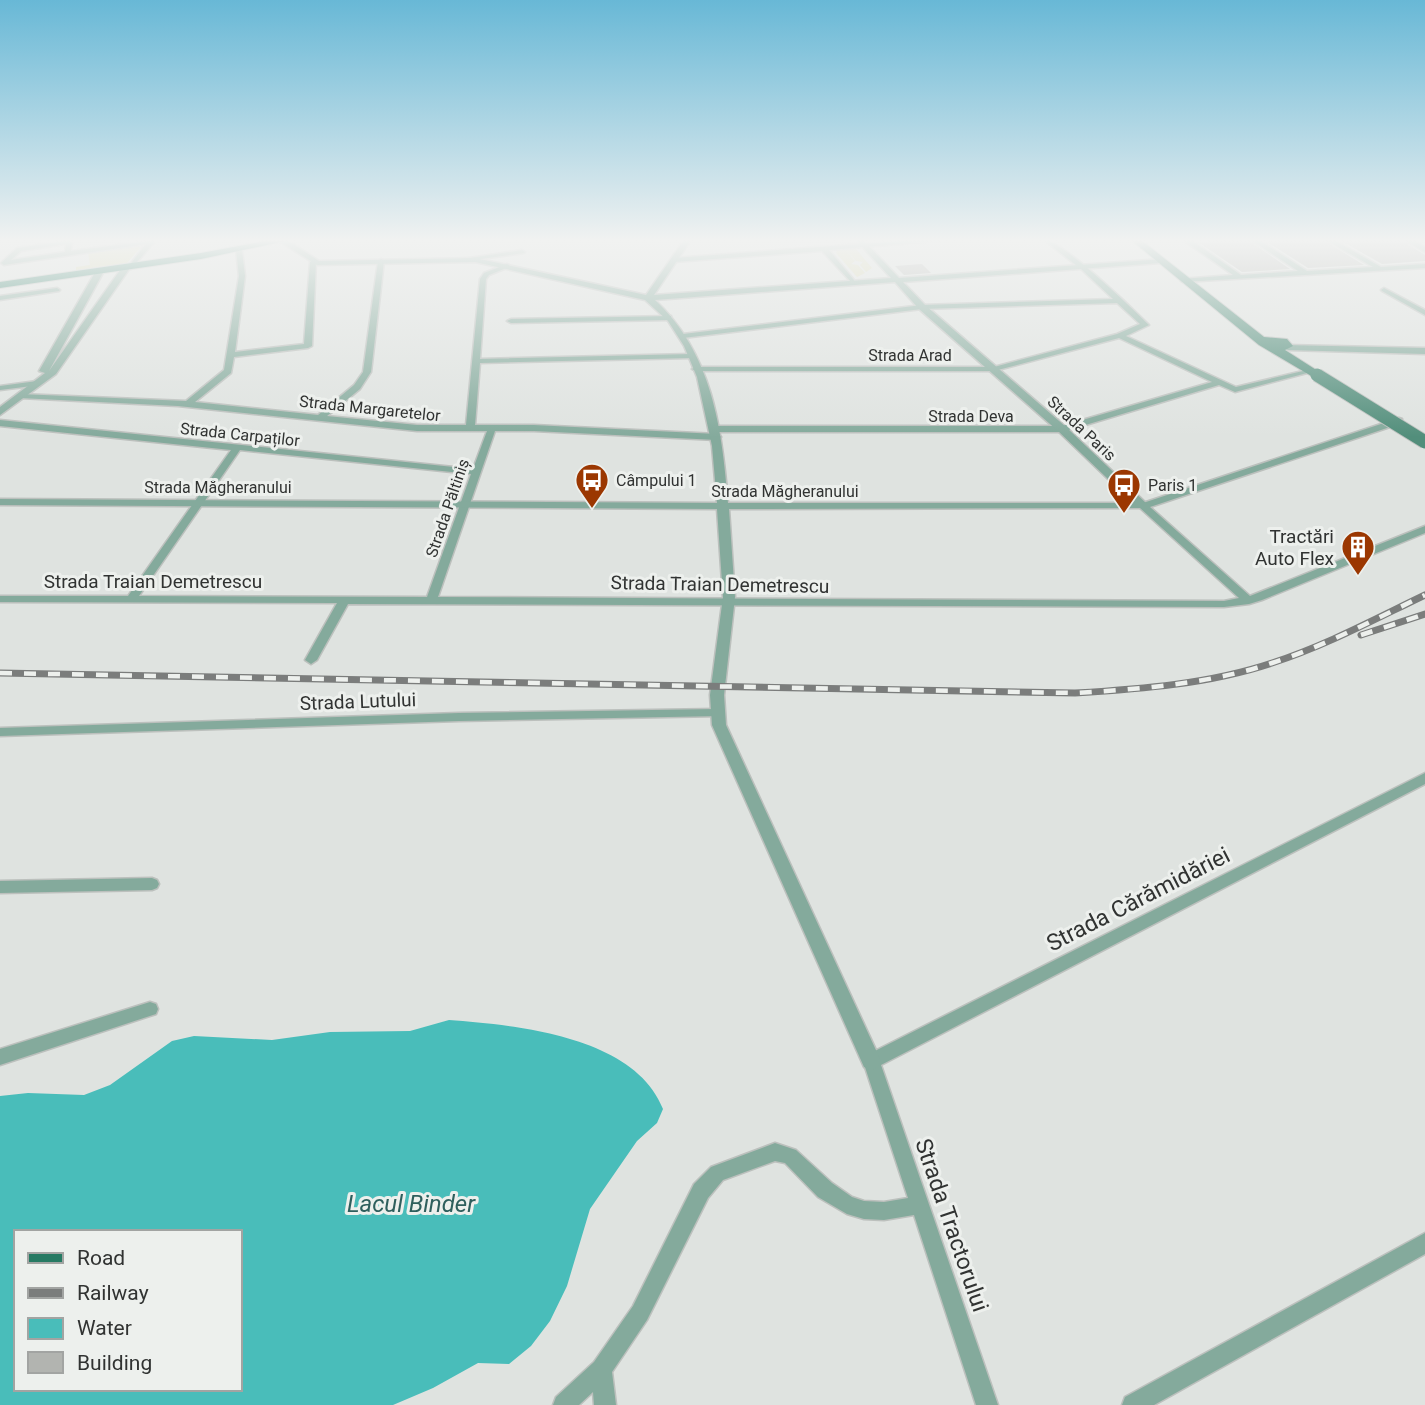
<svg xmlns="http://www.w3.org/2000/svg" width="1425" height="1405" viewBox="0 0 1425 1405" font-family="Roboto,sans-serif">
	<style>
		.green { fill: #d9d8a8 }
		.water { fill: #49bdba; fill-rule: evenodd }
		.building { fill: #b2b4b0 }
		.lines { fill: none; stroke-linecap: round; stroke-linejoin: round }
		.minor-casing { stroke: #bcc0bd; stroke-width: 3 }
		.tertiary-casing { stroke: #bcc0bd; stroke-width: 3 }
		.secondary-casing { stroke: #bcc0bd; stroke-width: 2 }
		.primary-casing { stroke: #bcc0bd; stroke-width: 2 }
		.minor { fill: #84aa9c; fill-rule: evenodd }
		.tertiary { fill: #84aa9c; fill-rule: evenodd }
		.secondary { fill: #528e7b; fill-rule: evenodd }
		.primary { fill: #267a63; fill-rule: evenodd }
		.rail-casing { stroke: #7b7d7c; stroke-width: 7 }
		.rail { stroke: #edf0ed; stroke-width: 4.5; stroke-dasharray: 12; stroke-linecap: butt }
		.secondary-bridge-casing { stroke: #bcc0bd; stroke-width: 15; stroke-linecap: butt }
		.secondary-bridge { stroke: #528e7b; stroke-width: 13 }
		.labels { text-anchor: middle; stroke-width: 6; stroke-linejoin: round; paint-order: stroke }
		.far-street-label { font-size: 16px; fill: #313332; stroke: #edf0ed }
		.far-poi-label { font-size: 16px; fill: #313332; stroke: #edf0ed; text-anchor: start }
		.poi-label { font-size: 19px; fill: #313332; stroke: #edf0ed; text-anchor: end }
		.street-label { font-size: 19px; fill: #313332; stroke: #edf0ed }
		.near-street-label { font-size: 23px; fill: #313332; stroke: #edf0ed }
		.near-water-label { font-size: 24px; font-style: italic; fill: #2e5f5d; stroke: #edf0ed }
	</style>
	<rect width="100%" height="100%" fill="#dfe3e0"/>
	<g class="green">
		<path d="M133,246L141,247L127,263L76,270V267L90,265L88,251Z"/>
		<path d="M845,249L855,261L851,264L858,265L865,273L857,277L836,253L837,250H833L856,249L872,268L866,272L860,265L863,262L856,261Z"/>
	</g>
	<path class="water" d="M449,1020C516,1025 635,1036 663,1109L657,1123L637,1141L590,1209L567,1286L550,1321L531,1346L509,1364L478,1363L433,1388L393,1405H0V1096L28,1093L84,1095L110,1085L172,1041L194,1036L272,1040L330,1032L410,1031ZM16,1232H240V1389H16Z"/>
	<g class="building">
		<path d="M1223,240H1248L1290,269L1242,272L1198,242Z"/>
		<path d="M1264,240H1323L1364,265L1308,268Z"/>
		<path d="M1340,240H1401L1425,255V261L1382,264Z"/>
		<path d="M922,264L931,273L904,275L895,266Z"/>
	</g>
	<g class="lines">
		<defs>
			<g id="minor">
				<path d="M70,240L72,242L71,251L156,240L131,269L128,267L146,244L4,265L1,263L17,248ZM66,244L65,252L11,260L21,251Z"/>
				<path d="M913,240H945L829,250L854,280V282L852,283L822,251L674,262L671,260L674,258Z"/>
				<path d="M1044,240C1062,240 1134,310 1149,325L1126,336L1236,387L1307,370L1311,372L1235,392L1219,385L1062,432H716L712,429L716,426H1062L1212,382L1119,338L994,371H696L692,369L696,367H994L1117,334L1140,324L1117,303L922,309L683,338L679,336L683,334L922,305L1113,299L1081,269Z"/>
				<path d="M1183,240H1191L1241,275L1298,271L1251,240H1259L1307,271L1373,267L1326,240H1334L1381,267L1425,264V268L1183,282L1181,281V279L1233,275Z"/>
				<path d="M1404,240H1412L1425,247V252Z"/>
				<path d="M239,248L242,250L245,276L235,352L304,344L310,262L313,260L316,262L312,346L308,348L234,357L231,373L195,402L318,415L354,385L363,372L378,261L381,259L384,261L371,372L360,389L327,416L417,425H466L480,279L484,273L507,264L509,265V267L489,275L486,279L480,359L691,354L695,356L691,358L480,363L475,425H534L717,434L721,437L717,440L534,431H495L438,597L1224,601L1239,598L1140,508V504L1399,418L1402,419V423L1150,507L1250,596L1425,526V533L1262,600L1249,604L1224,607L348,604L317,660L311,664L305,660L337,603L0,602V596H128L231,450L0,426V420L473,469L487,431H417L178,406L20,398L16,396L20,394L186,401L224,370L239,276L236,250ZM240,450L471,474L427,597L139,596Z"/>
				<path d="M522,250L525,252L524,253L466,261L463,259Z"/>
				<path d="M57,288L60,290L59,291L0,300V296Z"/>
				<path d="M1384,288L1425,310V315L1382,291L1381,290Z"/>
				<path d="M671,316V320H668L511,323L507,321L511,319Z"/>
				<path d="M37,381L41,383L40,385L0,390V386Z"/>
				<path d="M717,709L721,710L723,713L721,716L459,721L0,736V728L459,713Z"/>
				<path d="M1425,773V784L881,1065L998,1405H976L914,1215L884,1220L864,1219L847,1214L818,1197L785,1163L775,1161L723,1180L708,1198L647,1320L612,1372L616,1405H594L593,1392L579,1405H553L556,1397L594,1362L633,1306L694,1184L711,1167L775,1143L796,1150L832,1183L852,1197L864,1201L884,1202L908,1198L863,1061L865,1056Z"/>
				<path d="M152,878L157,880L159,884L157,888L152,890L0,893V881Z"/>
				<path d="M150,1002L156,1004L158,1009L156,1014L0,1065V1049Z"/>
				<path d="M1425,1233V1254L1154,1405H1122L1125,1397Z"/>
			</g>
			<g id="tertiary">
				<path d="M287,240L319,261L475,258L646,295L684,240H691L654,295L891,278L856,240H863L899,278L1163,259L1164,261L1160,263L903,282L925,305L1066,427L1147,504V508L729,509L735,597L724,695L726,725L881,1061L878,1067L871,1070L864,1067L712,725L710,695L723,597L717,509L0,505V499L717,503L712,446L697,377L684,346L668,321L645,300L475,262L317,265L279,241ZM895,282L919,309L1058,431L1133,503H728C722,428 712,353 655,300Z"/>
				<path d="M123,266L130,268L56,374L0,415V407L45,373L39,371L97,269L104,271L49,371Z"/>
				<path d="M1285,345L1425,348V354L1288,350L1285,349Z"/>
			</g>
			<path id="secondary" d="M1131,240H1141L1264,337L1287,339L1293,346L1285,350L1321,373V377H1313L1259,345Z"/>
			<path id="primary" d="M270,240H290L201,259L0,288V282L201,253Z"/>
		</defs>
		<use href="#minor" class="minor-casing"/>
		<use href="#tertiary" class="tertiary-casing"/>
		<use href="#secondary" class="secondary-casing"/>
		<use href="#primary" class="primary-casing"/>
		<use href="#minor" class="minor"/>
		<use href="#tertiary" class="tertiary"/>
		<use href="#secondary" class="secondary"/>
		<use href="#primary" class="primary"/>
		<defs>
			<g id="rail">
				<path d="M1361,635L1425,614"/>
				<path d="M0,673L1075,693C1141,689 1209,684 1272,663C1325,646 1375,619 1425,595"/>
			</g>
		</defs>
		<use href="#rail" class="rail-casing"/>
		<use href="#rail" class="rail"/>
		<defs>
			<path id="secondary-bridge" d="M1317,375L1425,442"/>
		</defs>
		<use href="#secondary-bridge" class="secondary-bridge-casing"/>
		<use href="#secondary-bridge" class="secondary-bridge"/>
	</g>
	<linearGradient id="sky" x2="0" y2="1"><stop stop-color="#68b8d6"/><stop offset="0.55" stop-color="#f1f2f1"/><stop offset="1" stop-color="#f1f2f1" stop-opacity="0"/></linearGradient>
	<rect width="1425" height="437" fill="url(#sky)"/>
	<defs>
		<symbol id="bus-pin" viewBox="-11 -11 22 30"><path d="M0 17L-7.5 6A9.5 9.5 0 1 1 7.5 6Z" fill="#9b3701" stroke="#edf0ed"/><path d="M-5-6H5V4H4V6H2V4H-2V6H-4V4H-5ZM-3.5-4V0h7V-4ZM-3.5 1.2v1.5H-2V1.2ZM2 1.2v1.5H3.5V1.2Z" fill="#fff"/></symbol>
		<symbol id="building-pin" viewBox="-11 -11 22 30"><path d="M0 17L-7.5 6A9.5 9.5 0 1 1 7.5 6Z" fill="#9b3701" stroke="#edf0ed"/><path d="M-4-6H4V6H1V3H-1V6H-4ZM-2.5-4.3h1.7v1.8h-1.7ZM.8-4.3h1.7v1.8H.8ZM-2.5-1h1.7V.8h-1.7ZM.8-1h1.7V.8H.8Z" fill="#fff"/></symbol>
	</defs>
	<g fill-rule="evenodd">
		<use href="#bus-pin" x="573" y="461" width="38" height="52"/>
		<use href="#bus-pin" x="1105" y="466" width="38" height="52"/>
		<use href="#building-pin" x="1339" y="528" width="38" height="52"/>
	</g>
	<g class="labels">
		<g class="far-street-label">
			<text x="910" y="361">Strada Arad</text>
			<text transform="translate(370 408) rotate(6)" y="6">Strada Margaretelor</text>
			<text x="971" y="422">Strada Deva</text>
			<text transform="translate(1082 428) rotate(43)" y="6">Strada Paris</text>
			<text transform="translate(240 434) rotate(6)" y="6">Strada Carpaților</text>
			<text x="218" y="493">Strada Măgheranului</text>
			<text x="785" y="497">Strada Măgheranului</text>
			<text transform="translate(447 508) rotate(-71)" y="6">Strada Păltiniș</text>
		</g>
		<g class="far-poi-label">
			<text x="616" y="486">Câmpului 1</text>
			<text x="1148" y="491">Paris 1</text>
		</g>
		<g class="poi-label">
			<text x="1334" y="543">Tractări<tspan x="1334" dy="22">Auto Flex</tspan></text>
		</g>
		<g class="street-label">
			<text x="153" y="588">Strada Traian Demetrescu</text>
			<text transform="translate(720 584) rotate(1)" y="7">Strada Traian Demetrescu</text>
			<text transform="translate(358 701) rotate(-2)" y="7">Strada Lutului</text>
		</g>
		<g class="near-street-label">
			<text transform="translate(1138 899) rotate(-27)" y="8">Strada Cărămidăriei</text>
			<text transform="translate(952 1225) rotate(71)" y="8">Strada Tractorului</text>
		</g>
		<g class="near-water-label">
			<text x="411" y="1212">Lacul Binder</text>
		</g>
	</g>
	<rect x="14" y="1230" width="228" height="161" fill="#edf0ed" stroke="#a2a4a2" stroke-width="2"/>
	<rect x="28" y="1253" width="35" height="10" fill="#267a63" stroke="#a2a4a2" stroke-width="2"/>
	<text x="77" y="1265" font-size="21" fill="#313332">Road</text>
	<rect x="28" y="1288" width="35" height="10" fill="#7b7d7c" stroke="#a2a4a2" stroke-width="2"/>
	<text x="77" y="1300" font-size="21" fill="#313332">Railway</text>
	<rect x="28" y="1318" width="35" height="21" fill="#49bdba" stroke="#a2a4a2" stroke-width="2"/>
	<text x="77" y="1335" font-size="21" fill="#313332">Water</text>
	<rect x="28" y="1352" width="35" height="21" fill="#b2b4b0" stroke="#a2a4a2" stroke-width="2"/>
	<text x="77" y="1370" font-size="21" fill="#313332">Building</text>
</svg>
